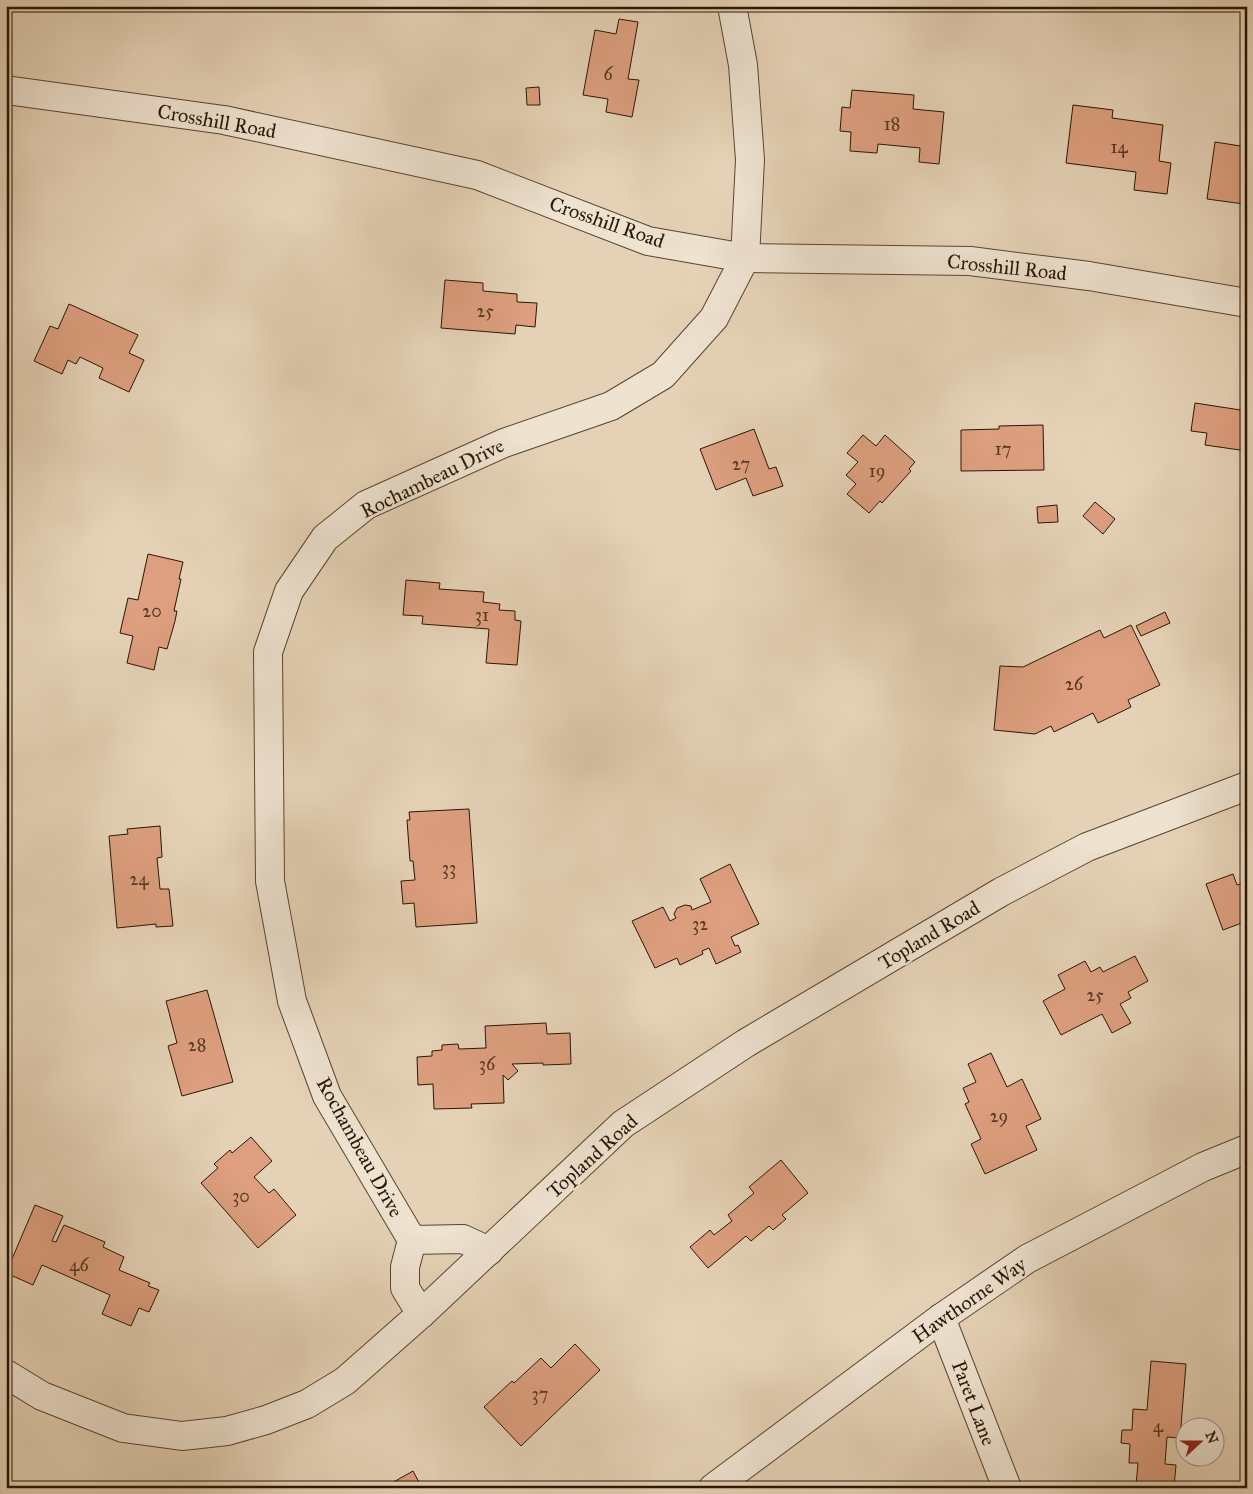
<svg xmlns="http://www.w3.org/2000/svg" width="1253" height="1494" viewBox="0 0 1253 1494" font-family="'IM FELL Great Primer',serif">
	<style>
		.building { fill: #dd9f7f; stroke: #291604 }
		.lines { fill: none; stroke-linecap: round; stroke-linejoin: round }
		.minor-casing { stroke: #584530; stroke-width: 30 }
		.minor { stroke: #eee2d0; stroke-width: 28 }
		.labels { text-anchor: middle; stroke-width: 4.5; stroke-linejoin: round; paint-order: stroke }
		.number-label { font-size: 18px; fill: #563823 }
		.street-label { font-size: 20px; fill: #291604; stroke: #eee2d0 }
	</style>
	<rect width="100%" height="100%" fill="#e5d2b6"/>
	<filter id="stains"><feTurbulence type="fractalNoise" baseFrequency=".004" numOctaves="4"/><feColorMatrix values="0 0 0 0 .2 0 0 0 0 .09 0 0 0 0 .02 0 0 0 .5 -.17"/></filter>
	<radialGradient id="worn" r=".72"><stop offset=".6" stop-color="#630" stop-opacity="0"/><stop offset="1" stop-color="#630" stop-opacity=".3"/></radialGradient>
	<g class="building">
		<path d="M619,19L638,22L628,79L639,80L632,117L606,112L608,99L583,95L595,30L616,34Z"/>
		<path d="M539,87L540,105H527L526,88Z"/>
		<path d="M852,90L914,95L913,109L944,112L939,164L919,162L920,148L878,144L877,153L850,151L851,132L840,131L842,107L850,108Z"/>
		<path d="M1073,105L1113,110L1112,118L1163,125L1159,161L1171,163L1167,194L1134,190L1136,172L1066,163Z"/>
		<path d="M1215,142L1247,147V188L1244,204L1207,199Z"/>
		<path d="M6,158H9L7,198H6Z"/>
		<path d="M445,280L483,283V291L517,294V302L537,303L535,327L516,325L515,334L441,328Z"/>
		<path d="M69,304L138,335L129,353L144,360L129,392L99,378L103,368L80,357L76,364L68,360L62,374L34,361L50,326L58,329Z"/>
		<path d="M1195,403L1247,411V451L1205,445L1207,433L1191,431Z"/>
		<path d="M1043,425L1044,470L961,471V430L999,429V426Z"/>
		<path d="M754,429L769,469L776,467L783,486L753,496L746,478L716,490L700,449Z"/>
		<path d="M863,435L876,446L885,435L915,462L909,469L911,471L882,503L880,501L869,513L847,494L856,484L846,475L858,462L847,453Z"/>
		<path d="M1095,502L1115,519L1103,534L1083,516Z"/>
		<path d="M1057,505L1058,522L1038,523L1037,507Z"/>
		<path d="M148,554L183,562L179,579H181L174,611H177L175,621L167,649L159,647L154,670L127,663L133,636L120,633L128,598L138,600Z"/>
		<path d="M406,580L440,583L439,589L484,592L483,602L500,604L499,610L515,611V620L521,621L517,665L486,663L489,629L422,624L423,616L403,615Z"/>
		<path d="M1165,612L1170,623L1141,636L1136,626Z"/>
		<path d="M1131,625L1160,685L1128,700L1131,707L1098,723L1093,713L1054,732L1051,726L1035,734L994,730L1000,666L1023,667L1100,630L1104,638Z"/>
		<path d="M469,809L477,923L416,927L414,903L403,904L401,881L415,880L413,861H410L407,820H410L409,812Z"/>
		<path d="M160,826L162,857L157,858L160,889H169L173,926L156,927V924L117,928L109,836L128,834L127,829Z"/>
		<path d="M730,864L759,924L731,937L735,946L738,945L741,952L716,964L709,948L702,951L703,954L680,965L677,958L655,968L632,921L663,907L670,921L676,918L674,914L677,908L685,905L691,906L692,910L711,902L700,879Z"/>
		<path d="M1233,874L1237,885L1247,882V921L1223,930L1206,884Z"/>
		<path d="M1135,956L1148,981L1128,992L1131,998L1120,1004L1131,1023L1112,1033L1102,1014L1061,1035L1043,1001L1065,989L1058,975L1085,961L1091,972L1100,967L1103,972Z"/>
		<path d="M207,990L233,1082L182,1096L168,1046L177,1043L166,1001Z"/>
		<path d="M546,1023L547,1034L570,1033L571,1064L543,1065V1063L512,1064L518,1071L508,1080L503,1075L504,1103L471,1104L472,1108L434,1109L433,1084L418,1085L417,1057L432,1056V1051L442,1050V1045L458,1044L459,1049L486,1048L485,1026Z"/>
		<path d="M991,1053L1007,1087L1022,1079L1041,1119L1026,1126L1037,1150L985,1174L971,1144L981,1139L965,1104L969,1102L963,1088L976,1082L968,1064Z"/>
		<path d="M251,1137L272,1161L254,1177L269,1193L274,1189L296,1215L258,1248L201,1183L218,1168L214,1164L230,1150L232,1153Z"/>
		<path d="M781,1160L808,1193L782,1215L786,1219L773,1230L769,1226L751,1241L746,1236L708,1268L690,1247L710,1230L714,1235L732,1221L728,1215L754,1193L749,1187Z"/>
		<path d="M35,1205L63,1216L52,1241L56,1242L64,1225L105,1242L103,1247L124,1257L119,1270L150,1283L148,1286L159,1290L149,1312L139,1308L131,1326L102,1314L110,1295L42,1265L33,1285L6,1273Z"/>
		<path d="M575,1344L600,1370L521,1446L484,1407L512,1381L514,1383L541,1358L551,1368Z"/>
		<path d="M1151,1361L1186,1364L1180,1438L1167,1437L1165,1464L1176,1465L1174,1488L1136,1485L1138,1463H1129L1130,1444L1121,1443L1122,1430H1132L1133,1409L1147,1410Z"/>
		<path d="M413,1471L422,1488H383Z"/>
	</g>
	<g class="lines">
		<defs>
			<g id="minor">
				<path d="M6,90L224,120L477,175L648,241L745,258L970,261L1089,276L1247,303"/>
				<path d="M412,1240L405,1267V1288L421,1314"/>
				<path d="M489,1251L463,1239L412,1240L327,1096L292,1001L270,881L268,652L289,591L325,538L366,505L504,443L611,406L663,375L714,318L745,258L750,160L743,65L732,6"/>
				<path d="M941,1318L1007,1488"/>
				<path d="M6,1374L42,1396L123,1428L182,1436L227,1431L266,1420L307,1404L345,1381L421,1314L623,1124L746,1043L1001,892L1087,847L1247,786"/>
				<path d="M713,1488L941,1318L1027,1259L1203,1167L1247,1149"/>
			</g>
		</defs>
		<use href="#minor" class="minor-casing"/>
		<use href="#minor" class="minor"/>
	</g>
	<g class="labels">
		<g class="number-label">
			<text x="608" y="80">6</text>
			<text x="892" y="130">18</text>
			<text x="1119" y="153">14</text>
			<text x="485" y="317">25</text>
			<text x="1003" y="455">17</text>
			<text x="741" y="470">27</text>
			<text x="877" y="477">19</text>
			<text x="152" y="617">20</text>
			<text x="482" y="621">31</text>
			<text x="1074" y="690">26</text>
			<text x="449" y="874">33</text>
			<text x="139" y="885">24</text>
			<text x="700" y="930">32</text>
			<text x="1095" y="1001">25</text>
			<text x="197" y="1051">28</text>
			<text x="487" y="1070">36</text>
			<text x="999" y="1122">29</text>
			<text x="241" y="1202">30</text>
			<text x="79" y="1271">46</text>
			<text x="540" y="1400">37</text>
			<text x="1158" y="1432">4</text>
		</g>
		<g class="street-label">
			<text transform="translate(217 121) rotate(10)" y="7">Crosshill Road</text>
			<text transform="translate(607 222) rotate(19)" y="7">Crosshill Road</text>
			<text transform="translate(1007 267) rotate(6)" y="7">Crosshill Road</text>
			<text transform="translate(432 478) rotate(-26)" y="7">Rochambeau Drive</text>
			<text transform="translate(929 935) rotate(-31)" y="7">Topland Road</text>
			<text transform="translate(360 1147) rotate(61)" y="7">Rochambeau Drive</text>
			<text transform="translate(592 1156) rotate(-42)" y="7">Topland Road</text>
			<text transform="translate(969 1300) rotate(-35)" y="7">Hawthorne Way</text>
			<text transform="translate(974 1403) rotate(69)" y="7">Paret Lane</text>
		</g>
	</g>
	<rect width="1253" height="1494" fill="none" stroke="#e5d2b6" stroke-width="25"/>
	<rect x="8" y="8" width="1238" height="1479" fill="none" stroke="#291604" stroke-width="2.5"/>
	<rect x="12" y="12" width="1228" height="1469" fill="none" stroke="#291604"/>
	<g transform="translate(1200 1442) rotate(69)"><circle r="24" fill="#eee2d0" stroke="#9f907e"/>
	<path d="M0-4L9 19L0 12L-9 19Z" fill="#8f2418"/>
	<text y="-8" font-size="14" font-weight="bold" text-anchor="middle" fill="#291604">N</text>
	</g>
	<rect width="100%" height="100%" filter="url(#stains)"/>
	<rect width="100%" height="100%" fill="url(#worn)"/>
</svg>
